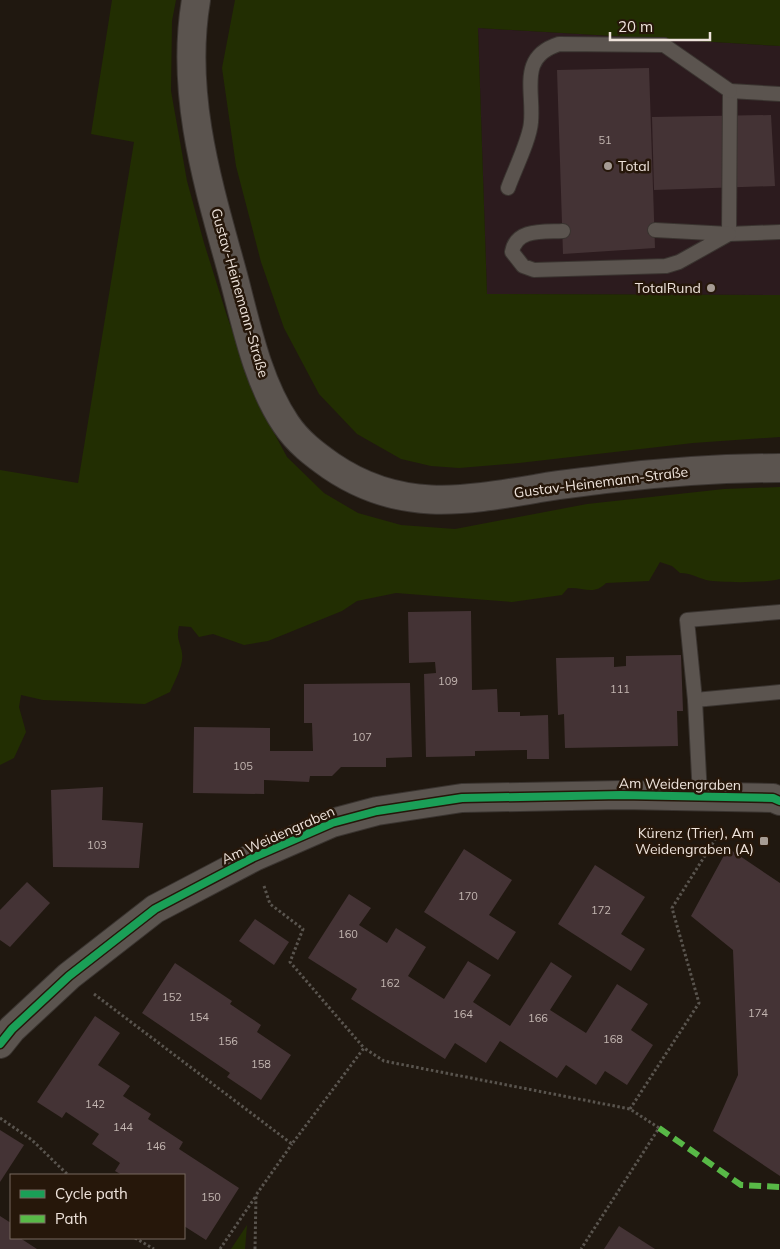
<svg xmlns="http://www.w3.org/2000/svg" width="780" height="1249" viewBox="0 0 780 1249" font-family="Mulish,sans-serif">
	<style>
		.commercial { fill: #2c1b1e }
		.green { fill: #222e02 }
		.building { fill: #443335 }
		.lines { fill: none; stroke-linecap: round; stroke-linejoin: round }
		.service-casing { stroke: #3a3430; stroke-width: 16 }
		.minor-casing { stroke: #3a3430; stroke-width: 30 }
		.secondary-casing { stroke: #3a3430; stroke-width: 30 }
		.path { stroke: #59544e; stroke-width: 3; stroke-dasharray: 2.5 2.5; stroke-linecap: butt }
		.service { stroke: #5b544f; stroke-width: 14 }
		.minor { stroke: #5b544f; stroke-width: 28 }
		.secondary { stroke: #5b544f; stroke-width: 28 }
		.quiet { stroke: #58b947; stroke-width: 6; stroke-dasharray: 12 6; stroke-linecap: butt }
		.cycleway-casing { stroke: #26170a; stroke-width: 11 }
		.cycleway { stroke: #1a9f57; stroke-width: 8 }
		.poi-dot { fill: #a69c94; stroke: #26170a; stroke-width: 2 }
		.labels { text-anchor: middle; stroke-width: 5; stroke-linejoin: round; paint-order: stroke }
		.number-label { font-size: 11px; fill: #c4b7b2 }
		.poi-label { font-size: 14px; fill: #eee3db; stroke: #26170a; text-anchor: end }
		.street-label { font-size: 14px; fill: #eee3db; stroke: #26170a }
	</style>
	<rect width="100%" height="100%" fill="#201810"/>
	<path class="commercial" d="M478,28L780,46V295L487,294Z"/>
	<g class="green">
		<path d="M112,0H176L172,21L171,91L187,181L204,243L227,316L259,405L287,457L324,493L358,513L401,525L455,529L587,504L724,489L780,487V579C766,583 721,583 706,580C696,577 691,573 680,573L672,566L660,562L649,581L606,583C593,596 584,587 568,588L562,595L512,602L396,593L357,601L342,611L268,641L244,645L213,634L199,637L191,627L179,626C176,640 180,641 182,653C184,665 175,680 170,692L145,704L43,700L21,695L19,707L26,732L14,758L0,765V470L78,483L134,142L91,134Z"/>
		<path d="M235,0H780V46L478,28L487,294L780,295V437L693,443L519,463L459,468L431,466L401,459L357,434L319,394L284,328L261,262L236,166L222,68Z"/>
		<path d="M247,1225L245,1249H231Z"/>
	</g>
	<g class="building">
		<path d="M649,68L655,248L563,254L557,70Z"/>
		<path d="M771,115L775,186L654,190L652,117Z"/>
		<path d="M471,611L472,690L497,689L498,712H520V716L548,715L549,759H527V750L475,751V756L426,757L424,674L436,673L435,662L409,663L408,612Z"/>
		<path d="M681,655L683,711H677L678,746L565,748L564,714L558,715L556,658L614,657V667L626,666V656Z"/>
		<path d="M410,683L412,757L386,758V767H341L332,776H310L309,782L264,780V794L193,793L194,727L270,728V751H313L312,723H304V684Z"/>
		<path d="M103,787L102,820L143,823L139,868L53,867L51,790Z"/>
		<path d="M728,848L780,883V1176L713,1131L738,1075L733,950L691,916Z"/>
		<path d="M464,849L512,880L489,915L516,932L498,960L424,912Z"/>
		<path d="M595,865L645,897L621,934L645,949L631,971L558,924Z"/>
		<path d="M27,882L50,903L10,947L0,940V910Z"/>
		<path d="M349,894L371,908L359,925L387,943L396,928L426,947L408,976L444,999L468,961L491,975L473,1002L510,1026L551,962L572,976L550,1010L586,1033L617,984L648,1004L631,1030L653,1045L627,1085L605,1071L596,1085L566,1065L557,1078L500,1041L486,1063L455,1043L445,1059L351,999L357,989L308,958Z"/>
		<path d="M255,919L289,942L274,965L239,941Z"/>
		<path d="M175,963L232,1001L230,1004L261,1025L257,1032L291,1055L261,1100L227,1077L230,1073L142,1013Z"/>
		<path d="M95,1016L120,1033L98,1065L130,1086L123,1096L151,1114L148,1119L183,1142L179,1149L239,1188L206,1240L184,1226V1175H122L115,1171L120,1163L92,1144L99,1134L66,1112L62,1118L37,1102Z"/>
		<path d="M0,1130L24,1145L0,1182Z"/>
		<path d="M0,1216L11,1223V1238H20L37,1249H0Z"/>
		<path d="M619,1226L655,1249H604Z"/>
	</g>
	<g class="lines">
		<defs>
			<g id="service">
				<path d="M780,94L730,91L729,234L780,232"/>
				<path d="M508,188C514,171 530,139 531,122C534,90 518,57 559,44L664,45L730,91"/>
				<path d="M563,231C544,232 516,228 512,252L523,266L534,270L666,266L679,262L729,234L655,230"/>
				<path d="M695,700L780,692"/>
				<path d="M700,796L695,700L687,620L780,612"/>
			</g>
			<path id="minor" d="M0,1044L12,1029L69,976L155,909L254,857L332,823L377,811L462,798L621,795L773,798L780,801"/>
			<path id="secondary" d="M196,0C180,95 208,184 233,275C246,324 257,381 286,424C298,442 314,454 331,466C400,513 464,501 540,488C562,484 585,482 607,479C665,472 722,468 780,468"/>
		</defs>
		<use href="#service" class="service-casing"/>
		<use href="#minor" class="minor-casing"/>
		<use href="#secondary" class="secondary-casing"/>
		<g class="path">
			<path d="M264,886L270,904L303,929L290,962L364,1048"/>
			<path d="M94,994L292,1144L364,1048L384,1061L630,1109L659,1128L581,1249"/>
			<path d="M630,1109L699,1003L672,908L718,835V827"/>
			<path d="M0,1118L32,1140L68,1175"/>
			<path d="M135,1238L154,1249"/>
			<path d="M220,1249L256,1196"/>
			<path d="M255,1249L256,1195L292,1144"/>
		</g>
		<use href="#service" class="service"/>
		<use href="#minor" class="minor"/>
		<use href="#secondary" class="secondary"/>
		<path class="quiet" d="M659,1128L741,1185L780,1187"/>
		<defs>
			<path id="cycleway" d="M0,1044L12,1029L69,976L155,909L254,857L332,823L377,811L462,798L621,795L773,798L780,801"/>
		</defs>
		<use href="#cycleway" class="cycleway-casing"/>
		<use href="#cycleway" class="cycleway"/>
	</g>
	<g class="poi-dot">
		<circle cx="608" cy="166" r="5"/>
		<circle cx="711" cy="288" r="5"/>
		<rect x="759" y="836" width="10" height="10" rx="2.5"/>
	</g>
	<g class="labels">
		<g class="number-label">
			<text x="605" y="144">51</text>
			<text x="448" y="685">109</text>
			<text x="620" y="693">111</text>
			<text x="362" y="741">107</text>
			<text x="243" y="770">105</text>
			<text x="97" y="849">103</text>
			<text x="468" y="900">170</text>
			<text x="601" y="914">172</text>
			<text x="348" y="938">160</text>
			<text x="390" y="987">162</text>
			<text x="172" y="1001">152</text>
			<text x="758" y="1017">174</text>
			<text x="463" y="1018">164</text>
			<text x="199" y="1021">154</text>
			<text x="538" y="1022">166</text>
			<text x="613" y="1043">168</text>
			<text x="228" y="1045">156</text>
			<text x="261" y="1068">158</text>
			<text x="95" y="1108">142</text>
			<text x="123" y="1131">144</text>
			<text x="156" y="1150">146</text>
			<text x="211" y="1201">150</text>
		</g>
		<g class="poi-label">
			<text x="618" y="171" text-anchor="start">Total</text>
			<text x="701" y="293">TotalRund</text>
			<text x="754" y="838">Kürenz (Trier), Am<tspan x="754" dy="16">Weidengraben (A)</tspan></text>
		</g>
		<g class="street-label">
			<text transform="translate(240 293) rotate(74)" y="5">Gustav-Heinemann-Straße</text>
			<text transform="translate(601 482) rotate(-7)" y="5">Gustav-Heinemann-Straße</text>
			<text transform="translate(680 784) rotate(1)" y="5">Am Weidengraben</text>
			<text transform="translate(278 835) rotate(-24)" y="5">Am Weidengraben</text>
		</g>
	</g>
	<rect x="10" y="1174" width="175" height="65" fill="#26170a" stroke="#76695e"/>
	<rect x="20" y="1190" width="25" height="8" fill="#1a9f57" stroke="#76695e"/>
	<text x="55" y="1199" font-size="15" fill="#eee3db">Cycle path</text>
	<rect x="20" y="1215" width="25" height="8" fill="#58b947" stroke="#76695e"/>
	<text x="55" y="1224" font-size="15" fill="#eee3db">Path</text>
	<path d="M610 32v8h100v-8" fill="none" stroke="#eee3db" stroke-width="2.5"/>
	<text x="618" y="32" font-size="15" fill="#eee3db" stroke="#26170a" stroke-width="4" paint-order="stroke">20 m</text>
</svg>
